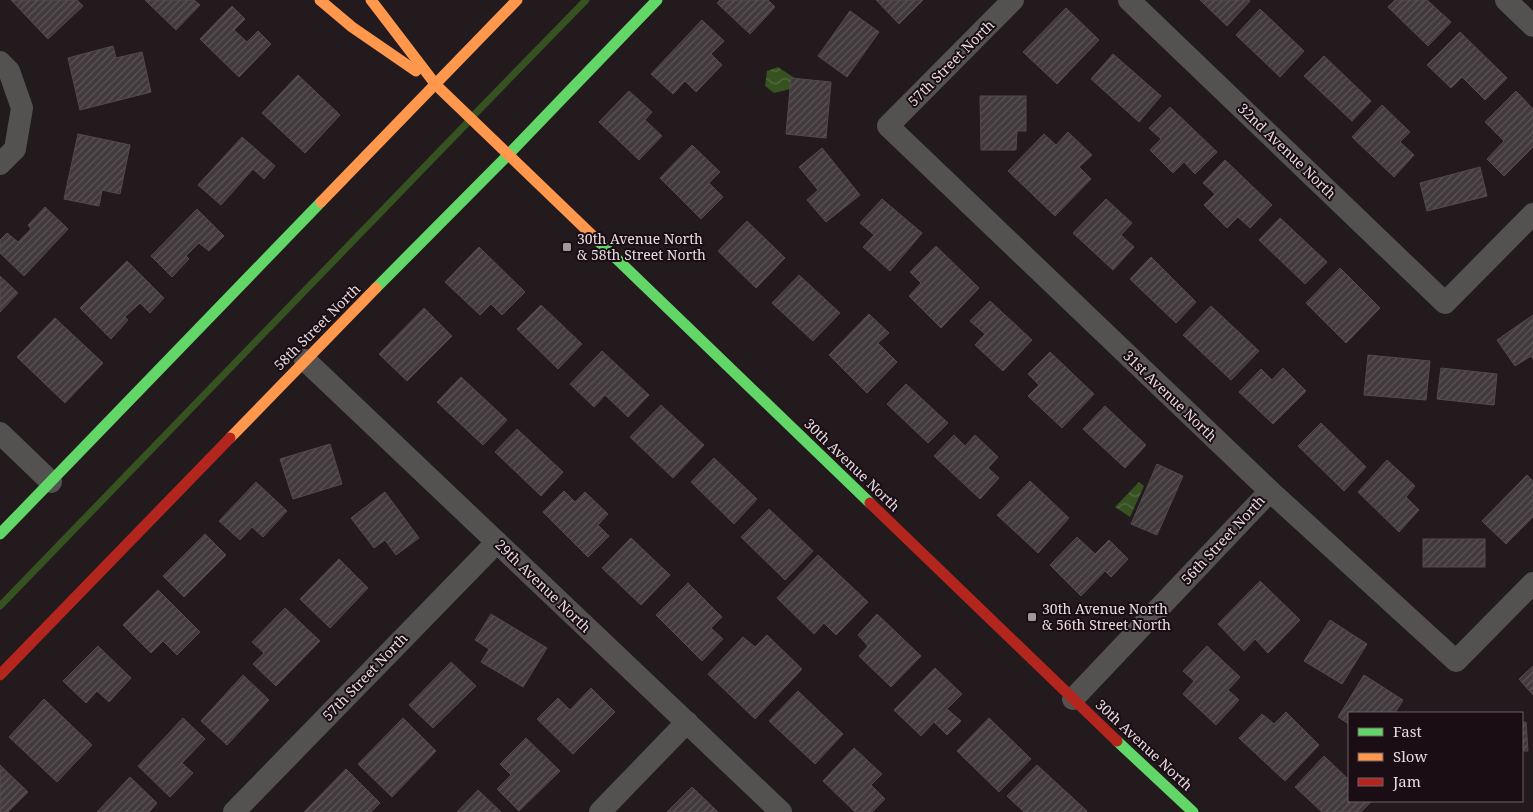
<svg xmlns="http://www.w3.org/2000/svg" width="1533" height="812" viewBox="0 0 1533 812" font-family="'Noto Serif',serif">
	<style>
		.water { fill: url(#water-waves) }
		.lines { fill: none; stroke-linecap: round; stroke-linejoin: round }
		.stream { stroke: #375221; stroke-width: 7 }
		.building { fill: url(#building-hatch); stroke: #524b4e }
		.street { stroke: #535251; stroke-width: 22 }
		.fast { stroke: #63d668; stroke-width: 11 }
		.slow { stroke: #ff974d; stroke-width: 11 }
		.jam { stroke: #b3261e; stroke-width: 11 }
		.poi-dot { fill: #a1989c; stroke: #1b0d14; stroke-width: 2 }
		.labels { text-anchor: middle; stroke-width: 4; stroke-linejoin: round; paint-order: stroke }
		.street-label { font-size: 14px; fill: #e6dce0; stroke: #1b0d14 }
		.poi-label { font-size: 14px; fill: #e6dce0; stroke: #1b0d14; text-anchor: start }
	</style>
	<defs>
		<pattern id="water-waves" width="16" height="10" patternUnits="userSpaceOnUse" patternTransform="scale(1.25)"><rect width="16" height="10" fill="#375221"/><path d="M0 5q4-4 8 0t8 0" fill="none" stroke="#546a41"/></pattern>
		<pattern id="building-hatch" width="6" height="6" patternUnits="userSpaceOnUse" patternTransform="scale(1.25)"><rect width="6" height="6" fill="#403a3d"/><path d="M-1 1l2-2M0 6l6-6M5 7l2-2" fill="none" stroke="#5c5659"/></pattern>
	</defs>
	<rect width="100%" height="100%" fill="#221a1d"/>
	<g class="water">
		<path d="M778,67L796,79L790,89L774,93L765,86L767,71Z"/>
		<path d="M1139,482L1144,486L1130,517L1115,507Z"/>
	</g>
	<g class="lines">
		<g class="stream">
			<path d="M474,115L586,0"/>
			<path d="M0,606L467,123"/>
		</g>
	</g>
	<g class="building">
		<path d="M11,0H77L83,6L48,39Z"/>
		<path d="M145,0H194L200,5L176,30Z"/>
		<path d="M720,0H768L775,7L750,34L717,3Z"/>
		<path d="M876,0H923L899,24Z"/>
		<path d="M1200,0H1248L1250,1L1227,26Z"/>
		<path d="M1395,0H1427L1451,22L1428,46L1388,7Z"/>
		<path d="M232,6L245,19L234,30L247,42L258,31L271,44L239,77L200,39Z"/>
		<path d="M1066,8L1099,40L1057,84L1023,52Z"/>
		<path d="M1260,9L1304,51L1280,77L1236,35Z"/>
		<path d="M850,11L879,32L847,77L818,56Z"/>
		<path d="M702,20L724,41L711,54L722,65L696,92L685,81L673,94L651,74Z"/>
		<path d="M1460,32L1507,78L1485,100L1462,77L1451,88L1427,65Z"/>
		<path d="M113,46L116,58L142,52L151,92L80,110L68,58Z"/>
		<path d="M1113,54L1161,96L1139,122L1091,79Z"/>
		<path d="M1324,56L1371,101L1352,121L1304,76Z"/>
		<path d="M298,75L340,115L305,153L262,113Z"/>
		<path d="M791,78L831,82L826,138L786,134Z"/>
		<path d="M629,91L652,112L645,120L662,136L639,160L599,122Z"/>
		<path d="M1516,91L1533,109V147L1504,176L1487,159L1504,141L1485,122Z"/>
		<path d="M980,96H1026V131H1017L1016,150H981Z"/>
		<path d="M1382,105L1410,132L1400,142L1414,155L1394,177L1352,137Z"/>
		<path d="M1170,107L1217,152L1195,174L1184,162L1173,173L1150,150L1161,139L1149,128Z"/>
		<path d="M1068,132L1092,155L1079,167L1091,179L1055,216L1008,171L1044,134L1056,145Z"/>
		<path d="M78,134L130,145L120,194L102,190L99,206L64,199Z"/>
		<path d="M242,137L275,166L264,179L253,169L221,205L198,185Z"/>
		<path d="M692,145L720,172L709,183L723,197L701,219L660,178Z"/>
		<path d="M822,148L860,195L826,222L807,200L818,190L799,167Z"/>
		<path d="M1225,160L1272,205L1250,228L1238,217L1227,228L1204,205L1215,194L1203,183Z"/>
		<path d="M1480,167L1487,196L1427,211L1420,183Z"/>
		<path d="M882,199L922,233L890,271L863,247L874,235L860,223Z"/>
		<path d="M1106,199L1132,223L1121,235L1134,247L1113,270L1073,233Z"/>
		<path d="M45,207L68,229L24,276L0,253V240L7,233L18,242L31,229L28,225Z"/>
		<path d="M197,209L224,236L209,251L199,243L186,256L189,259L172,277L151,256Z"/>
		<path d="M1280,218L1327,262L1305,284L1259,240Z"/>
		<path d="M747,221L785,258L756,288L718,251Z"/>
		<path d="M936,246L979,288L941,328L909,296L921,283L910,272Z"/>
		<path d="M479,247L525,292L502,315L491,304L480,315L445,282Z"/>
		<path d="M1151,257L1196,302L1176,323L1130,279Z"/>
		<path d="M127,261L164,298L150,313L140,303L125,317L128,320L111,339L80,308Z"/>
		<path d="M1340,268L1380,308L1346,343L1306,303Z"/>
		<path d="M799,275L840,313L813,341L772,303Z"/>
		<path d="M0,276L18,293L0,312Z"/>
		<path d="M990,301L1032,340L1003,371L975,345L985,334L970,321Z"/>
		<path d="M541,305L582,344L558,369L517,329Z"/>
		<path d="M1211,306L1259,351L1231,380L1183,335Z"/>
		<path d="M424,308L452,336L407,381L379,354Z"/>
		<path d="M869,314L889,333L878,343L897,362L867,393L829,355Z"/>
		<path d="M1533,315V359L1531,356L1515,366L1497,340Z"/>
		<path d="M55,318L103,363L65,403L17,357Z"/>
		<path d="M602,351L649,395L628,417L605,395L594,407L570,384Z"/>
		<path d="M1050,352L1094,394L1062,428L1028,396L1039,385L1028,374Z"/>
		<path d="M1368,355L1430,361L1426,400L1364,395Z"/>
		<path d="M1283,368L1306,391L1273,424L1239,392L1261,369L1272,380Z"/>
		<path d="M1441,368L1497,374L1494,405L1437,399Z"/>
		<path d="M461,377L507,420L483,445L437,402Z"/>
		<path d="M906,384L948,423L928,443L887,404Z"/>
		<path d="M661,405L704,445L673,478L630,437Z"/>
		<path d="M1105,406L1146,445L1125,468L1083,429Z"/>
		<path d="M1321,423L1366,467L1344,491L1298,446Z"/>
		<path d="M517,429L563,472L541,496L495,452Z"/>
		<path d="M954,435L965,446L975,435L998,457L988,468L999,478L980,499L934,456Z"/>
		<path d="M330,444L342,484L293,499L280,459Z"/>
		<path d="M714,458L757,499L734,524L691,482Z"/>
		<path d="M1387,460L1415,486L1406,497L1419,510L1399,532L1358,492Z"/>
		<path d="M1157,464L1183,476L1157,535L1131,524Z"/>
		<path d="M1527,475L1533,481V517L1506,544L1482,521Z"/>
		<path d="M1030,481L1069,518L1038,553L997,515Z"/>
		<path d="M256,482L287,511L263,537L252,527L240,540L219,521Z"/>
		<path d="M564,491L575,502L585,492L608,514L598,525L609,536L588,557L543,512Z"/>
		<path d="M385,492L419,538L396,555L385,540L374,548L351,518Z"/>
		<path d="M769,509L813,551L785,580L741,537Z"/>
		<path d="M205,534L226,555L184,597L163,576Z"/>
		<path d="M1077,537L1095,554L1109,540L1128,559L1111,577L1105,571L1081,596L1050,565Z"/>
		<path d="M631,538L670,575L641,605L602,568Z"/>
		<rect x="1423" y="539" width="62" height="28"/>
		<path d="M818,555L868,602L836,635L824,623L814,634L777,598Z"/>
		<path d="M339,559L368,588L330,628L300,599Z"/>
		<path d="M1260,581L1300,620L1268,653L1255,639L1244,651L1218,624Z"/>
		<path d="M688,583L722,617L711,628L723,639L702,661L656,615Z"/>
		<path d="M158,590L200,632L177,655L163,641L151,653L123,625Z"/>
		<path d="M285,608L320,641L276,686L253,664L264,653L252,642Z"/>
		<path d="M491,614L547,648L523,687L481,662L489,649L475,640Z"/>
		<path d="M877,614L921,656L891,687L859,656L868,646L858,635Z"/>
		<path d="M1330,620L1367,644L1342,684L1304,661Z"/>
		<path d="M767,635L802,669L755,719L708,674L743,637L755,647Z"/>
		<path d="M98,646L131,678L109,702L97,691L86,703L63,681Z"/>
		<path d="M1207,646L1240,677L1228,690L1239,700L1216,725L1183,694L1194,681L1183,671Z"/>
		<path d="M451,662L476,686L433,728L409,705Z"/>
		<path d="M1533,666V695L1519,679Z"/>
		<path d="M935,668L962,694L947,709L961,721L947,735L934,722L921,736L894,710Z"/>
		<path d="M243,675L269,700L227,745L201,721Z"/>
		<path d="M1364,675L1403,700L1395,713H1349V724L1338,717Z"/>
		<path d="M591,688L615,712L573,754L537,719L558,698L570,710Z"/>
		<path d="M798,691L843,734L815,764L769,721Z"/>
		<path d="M44,699L92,745L57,782L9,737Z"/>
		<path d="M1286,712L1319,745L1285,781L1239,738L1262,714L1274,724Z"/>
		<path d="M183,718L205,739L182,763L193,773L170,797L138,766Z"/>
		<path d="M403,718L436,751L392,797L358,764Z"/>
		<path d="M989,718L1031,759L999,792L957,751Z"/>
		<path d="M1522,722H1526L1528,751H1522Z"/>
		<path d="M526,738L560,771L519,811L497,789L511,775L500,764Z"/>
		<path d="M854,748L882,774L871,785L885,799L872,812H855L823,781Z"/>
		<path d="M1324,756L1349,780V801L1371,802L1361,812H1322L1295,787Z"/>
		<path d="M0,765L28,792L8,812H0Z"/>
		<path d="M1037,765L1087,811L1086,812H1024L1007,796Z"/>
		<path d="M346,769L380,803L371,812H304Z"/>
		<path d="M130,777L157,803L149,812H97Z"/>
		<path d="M692,787L718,812H667Z"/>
		<path d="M478,790L501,812H457Z"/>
	</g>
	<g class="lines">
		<g class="street">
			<path d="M1013,0L888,126L1270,491L1456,661L1533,583"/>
			<path d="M1129,0L1445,303L1533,214"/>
			<path d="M1506,0L1533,26"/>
			<path d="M0,62L9,71L22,108L15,149L0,164"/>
			<path d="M305,360L781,812"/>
			<path d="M0,433L51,482"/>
			<path d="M1073,699L1270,491"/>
			<path d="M234,812L497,542"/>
			<path d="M600,812L687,722"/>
		</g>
		<g class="fast">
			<path d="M595,238L870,503"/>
			<path d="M376,288L508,155L657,0"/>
			<path d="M0,534L321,202"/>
			<path d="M1117,741L1193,812"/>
		</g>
		<g class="slow">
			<path d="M320,0L352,27L416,71"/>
			<path d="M371,0L436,85L595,238"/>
			<path d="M321,202L517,0"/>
			<path d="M230,438L376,288"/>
		</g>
		<g class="jam">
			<path d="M870,503L1117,741"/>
			<path d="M0,675L230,438"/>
		</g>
	</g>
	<g class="poi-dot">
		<rect x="562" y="242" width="10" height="10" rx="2.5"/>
		<rect x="1027" y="612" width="10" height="10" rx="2.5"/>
	</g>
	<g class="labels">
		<g class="street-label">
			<text transform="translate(951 63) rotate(-45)" y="5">57th Street North</text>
			<text transform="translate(1287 151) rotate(44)" y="5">32nd Avenue North</text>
			<text transform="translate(317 327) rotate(-45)" y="5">58th Street North</text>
			<text transform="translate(1170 396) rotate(44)" y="5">31st Avenue North</text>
			<text transform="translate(852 465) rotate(44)" y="5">30th Avenue North</text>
			<text transform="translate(1223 540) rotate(-47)" y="5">56th Street North</text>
			<text transform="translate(543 586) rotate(44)" y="5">29th Avenue North</text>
			<text transform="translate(365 677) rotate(-46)" y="5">57th Street North</text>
			<text transform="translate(1144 745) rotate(43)" y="5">30th Avenue North</text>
		</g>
		<g class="poi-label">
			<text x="577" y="244">30th Avenue North<tspan x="577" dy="16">&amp; 58th Street North</tspan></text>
			<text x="1042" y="614">30th Avenue North<tspan x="1042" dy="16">&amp; 56th Street North</tspan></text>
		</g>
	</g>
	<rect x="1348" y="712" width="175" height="90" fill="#1b0d14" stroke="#6c6066"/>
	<rect x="1358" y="728" width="25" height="8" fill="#63d668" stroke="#6c6066"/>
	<text x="1393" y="737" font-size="15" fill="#e6dce0">Fast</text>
	<rect x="1358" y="753" width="25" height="8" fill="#ff974d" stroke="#6c6066"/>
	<text x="1393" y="762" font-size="15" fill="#e6dce0">Slow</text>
	<rect x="1358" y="778" width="25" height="8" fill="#b3261e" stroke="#6c6066"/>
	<text x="1393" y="787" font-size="15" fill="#e6dce0">Jam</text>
</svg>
